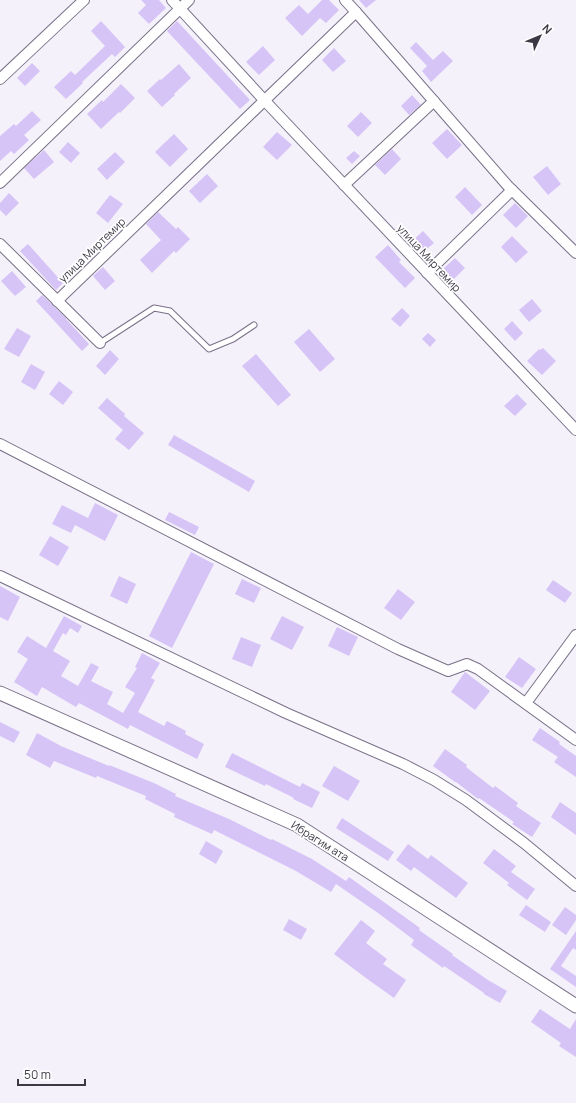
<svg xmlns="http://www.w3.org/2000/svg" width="576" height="1103" viewBox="0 0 576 1103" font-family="Manrope,sans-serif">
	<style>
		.building { fill: #d7c4f7 }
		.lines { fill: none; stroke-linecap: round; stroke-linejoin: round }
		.service-casing { stroke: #797087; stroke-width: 7 }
		.minor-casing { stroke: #797087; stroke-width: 12 }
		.tertiary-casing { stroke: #797087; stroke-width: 15 }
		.service { stroke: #fff; stroke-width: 5 }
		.minor { stroke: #fff; stroke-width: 10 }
		.tertiary { stroke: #fff; stroke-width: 13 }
		.labels { text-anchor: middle; stroke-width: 3.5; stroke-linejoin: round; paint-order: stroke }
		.street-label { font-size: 11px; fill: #3d3944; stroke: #fff }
	</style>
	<rect width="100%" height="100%" fill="#f4f1fb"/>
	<g class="building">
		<path d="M141,0H159L166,8L149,24L138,13L146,5Z"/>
		<path d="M322,0H329L339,10L326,23L320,18L302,36L285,18L299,5L308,14Z"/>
		<path d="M359,0H376L366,8Z"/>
		<path d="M101,21L125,47L115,57L112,54L82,82L83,83L66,99L54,87L71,71L75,75L105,46L91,31Z"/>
		<path d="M177,21L250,100L240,109L167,31Z"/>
		<path d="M416,42L433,60L443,51L453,61L431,82L422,71L427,66L410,48Z"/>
		<path d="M263,46L275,60L259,75L246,62Z"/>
		<path d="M334,48L346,61L333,72L322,60Z"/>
		<path d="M32,63L40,71L25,86L17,78Z"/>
		<path d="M179,64L191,78L174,94L175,95L162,107L147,91L160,79L161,80Z"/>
		<path d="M121,84L135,98L120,113L119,112L101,129L87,114L102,100L103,102Z"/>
		<path d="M412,95L421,105L409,115L401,106Z"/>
		<path d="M32,111L41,120L24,135L29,140L14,154L11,151L0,161V136L14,124L16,126Z"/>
		<path d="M361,112L372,123L358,137L347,126Z"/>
		<path d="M447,129L462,145L447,159L432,143Z"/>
		<path d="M277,132L292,145L277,160L263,147Z"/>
		<path d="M174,134L188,149L170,167L155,152Z"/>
		<path d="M68,142L80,153L71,163L59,152Z"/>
		<path d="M392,149L401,159L385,175L375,165Z"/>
		<path d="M44,150L54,162L34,179L24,168Z"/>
		<path d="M354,151L360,156L352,164L346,158Z"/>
		<path d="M115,152L125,162L107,180L97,169Z"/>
		<path d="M547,166L561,184L548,195L533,177Z"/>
		<path d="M207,174L218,186L200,203L189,191Z"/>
		<path d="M465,187L482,205L472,215L455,197Z"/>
		<path d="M9,193L19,203L6,216L0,210V203Z"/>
		<path d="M110,195L123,204L108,223L96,213Z"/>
		<path d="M515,203L528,216L516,228L503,215Z"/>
		<path d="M158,212L176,229L178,227L190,239L176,253L174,251L152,273L140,260L161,240L146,224Z"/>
		<path d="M423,231L434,243L422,253L412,241Z"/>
		<path d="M512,236L528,252L516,263L501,247Z"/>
		<path d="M28,244L63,283L56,290L20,251Z"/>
		<path d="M388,245L401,260L399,262L415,278L405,288L375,257Z"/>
		<path d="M455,258L465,268L453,280L443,269Z"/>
		<path d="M103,267L115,281L105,290L93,276Z"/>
		<path d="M12,271L26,287L15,296L1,281Z"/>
		<path d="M42,295L66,318V319L89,344L82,351L36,301Z"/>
		<path d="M532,299L542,311L529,322L519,310Z"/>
		<path d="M402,308L410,316L400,327L391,319Z"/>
		<path d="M512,321L523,333L515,341L504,329Z"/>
		<path d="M17,328L31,336L19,357L4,349Z"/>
		<path d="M309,329L335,359L320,372L294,342Z"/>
		<path d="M428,333L436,340L430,347L422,339Z"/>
		<path d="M543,348L556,361L542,375L527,361L539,349L540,350Z"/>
		<path d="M110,350L119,359L105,375L96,366Z"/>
		<path d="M256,354L291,395L278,406L242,366Z"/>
		<path d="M31,364L45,372L35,390L21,382Z"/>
		<path d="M59,381L73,392L63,405L49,394Z"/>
		<path d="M517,394L527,404L515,416L504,406Z"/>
		<path d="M107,398L125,414L124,416L144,433L129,450L115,439L123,430L98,408Z"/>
		<path d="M174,435L255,481L249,492L168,445Z"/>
		<path d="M95,503L118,515L105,541L75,525L71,533L52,524L62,505L88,518Z"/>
		<path d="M169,512L199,527L195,535L165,520Z"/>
		<path d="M50,536L69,547L58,566L39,555Z"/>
		<path d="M191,552L214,564L172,648L149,636Z"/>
		<path d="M119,576L136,584L127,604L110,596Z"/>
		<path d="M242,579L261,588L254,603L235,594Z"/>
		<path d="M553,580L572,593L565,603L546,590Z"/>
		<path d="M0,586L20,597L8,621L0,617Z"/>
		<path d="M398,589L415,602L401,620L384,608Z"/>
		<path d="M64,616L82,626L78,633L70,628L66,635L63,633L53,651L70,661L61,676L78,686L91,663L99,667L91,681L113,692L107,704L123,713L135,693L125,687L137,668L135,667L142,653L160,663L151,678L155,680L138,712L164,726L167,721L186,731L185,734L204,744L197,759L130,725L128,729L79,703L76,707L42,687L37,696L14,682L28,659L17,652L27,636L46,648Z"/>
		<path d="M282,616L304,627L292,650L270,639Z"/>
		<path d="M337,627L358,637L349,656L328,646Z"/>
		<path d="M241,637L261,645L252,667L232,659Z"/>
		<path d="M519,657L536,669L522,688L505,677Z"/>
		<path d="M465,672L490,691L475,710L451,692Z"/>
		<path d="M0,722L20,732L14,743L0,736Z"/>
		<path d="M540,728L560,742L559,744L576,756V777L554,762L558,757L532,740Z"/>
		<path d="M37,733L61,746L109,766V765L154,783L176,794L175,796L229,819L271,840L272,839L312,859L346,881L349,877L420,928L419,930L453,954L452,955L488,980L507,991L500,1003L484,994V993L444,966L443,968L411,945L414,940L378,913L336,884L331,892L296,871L214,830L212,834L174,817L175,814L145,799L146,796L97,776L96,778L54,761L50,768L26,755Z"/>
		<path d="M445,749L467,765L466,767L493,788L495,786L518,803L516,806L541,823L532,837L512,824L514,822L479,798L478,799L456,782H455L433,766Z"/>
		<path d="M232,753L300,787L302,783L320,792L312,808L293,799L294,798L266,784L265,786L225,767Z"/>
		<path d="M334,766L360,781L348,801L322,786Z"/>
		<path d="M560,802L576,813V835L551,817Z"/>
		<path d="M342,818L394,852L388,861L336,828Z"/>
		<path d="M206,841L223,851L216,864L199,854Z"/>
		<path d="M408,844L428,859L431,855L468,883L456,898L414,867L411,871L396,860Z"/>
		<path d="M494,849L516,866L511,872L535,889L527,900L507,885L509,883L483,863Z"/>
		<path d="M526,905L551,922L545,932L519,915Z"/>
		<path d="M565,907L576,915V920L566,935L552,925Z"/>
		<path d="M289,919L307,929L301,940L283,930Z"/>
		<path d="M361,920L375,931L366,943L387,959L383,964L406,980L394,998L370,981L334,954Z"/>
		<path d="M576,931V950L573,948L561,966L576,976V987L550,969Z"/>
		<path d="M540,1009L570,1029L576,1019V1057L559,1046L561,1043L531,1022Z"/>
	</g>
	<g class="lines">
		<defs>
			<path id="service" d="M100,343L154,308L170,311L209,349L233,339L254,325"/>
			<g id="minor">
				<path d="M172,0L265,101L576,430"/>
				<path d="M345,0L356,12L508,186L576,253"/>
				<path d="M0,79L84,0"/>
				<path d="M0,183L189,0"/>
				<path d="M344,185L434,101"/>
				<path d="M0,244L100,343"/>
				<path d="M427,273L512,190"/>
				<path d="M57,301L356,12"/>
				<path d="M0,444L398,649L448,671L467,664L478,669L576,740"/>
				<path d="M0,576L286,713L403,764L434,780L466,800L493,820L524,843L576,886"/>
				<path d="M526,703L576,635"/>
			</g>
			<path id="tertiary" d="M0,693L297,825L576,1006"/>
		</defs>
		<use href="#service" class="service-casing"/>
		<use href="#minor" class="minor-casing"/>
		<use href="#tertiary" class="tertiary-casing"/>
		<use href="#service" class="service"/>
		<use href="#minor" class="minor"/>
		<use href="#tertiary" class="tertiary"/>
	</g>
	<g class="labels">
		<g class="street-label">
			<text transform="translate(92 250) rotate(-44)" y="4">улица Миртемир</text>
			<text transform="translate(429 258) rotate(47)" y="4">улица Миртемир</text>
			<text transform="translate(320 841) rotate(32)" y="4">Ибрагим ата</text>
		</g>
	</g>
	<g transform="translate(540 36) rotate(46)" stroke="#ffffff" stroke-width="3" paint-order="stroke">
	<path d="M0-3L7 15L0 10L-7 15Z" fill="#3d3944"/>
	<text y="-6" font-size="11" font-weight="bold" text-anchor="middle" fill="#3d3944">N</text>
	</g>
	<path d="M18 1079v6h67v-6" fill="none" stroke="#3d3944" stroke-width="2"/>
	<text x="24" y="1079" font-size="12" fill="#3d3944" stroke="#ffffff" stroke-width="3" paint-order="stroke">50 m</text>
</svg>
